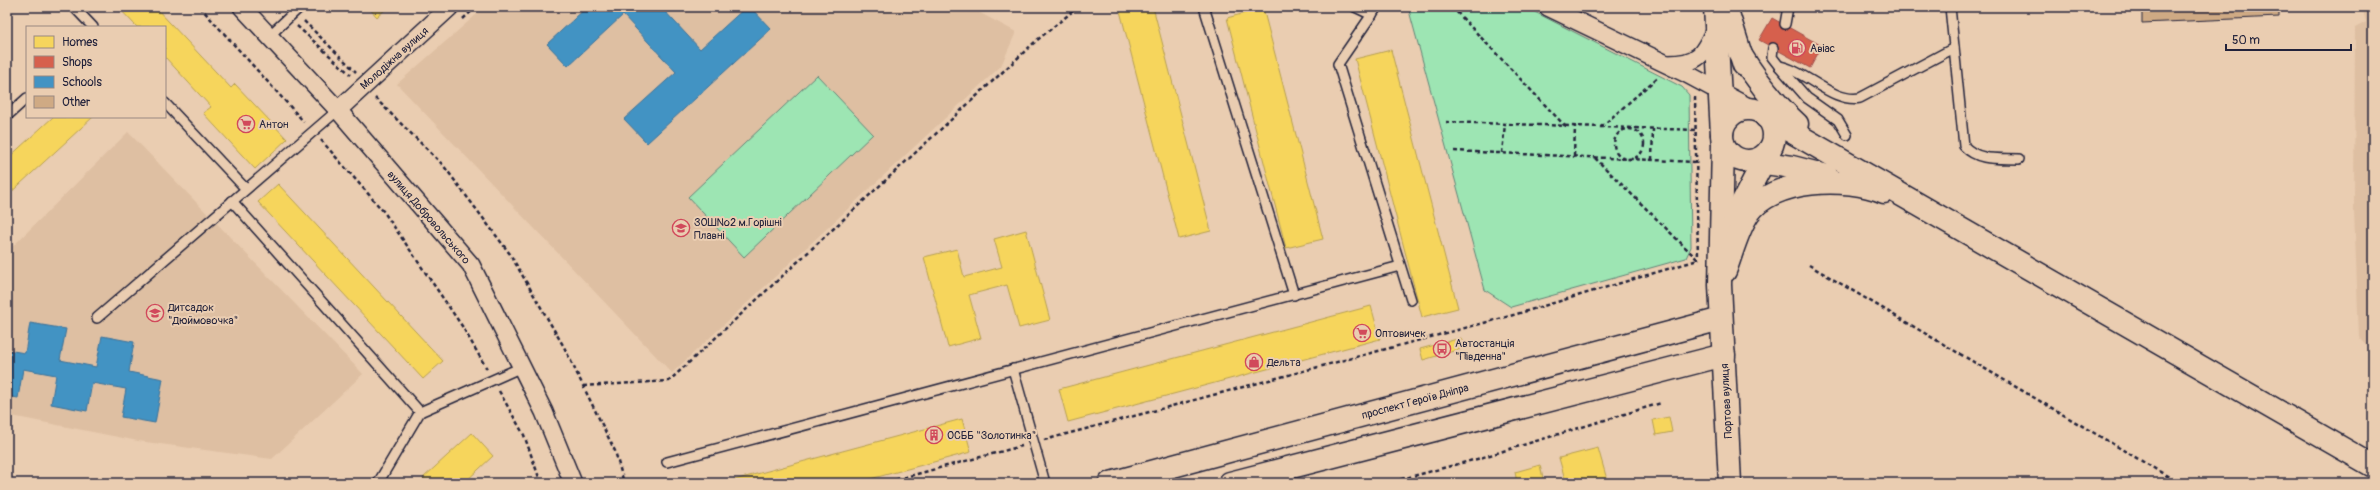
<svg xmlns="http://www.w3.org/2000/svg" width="2380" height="490" viewBox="0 0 2380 490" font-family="Pangolin,sans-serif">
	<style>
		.built { fill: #debfa2 }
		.green { fill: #9de5b3; stroke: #608477 }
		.homes { fill: #f6d55c; stroke: #b69f52 }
		.shops { fill: #d6604d; stroke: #a04d48 }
		.schools { fill: #4393c3; stroke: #39719a }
		.building { fill: #cfaa84; stroke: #22223b }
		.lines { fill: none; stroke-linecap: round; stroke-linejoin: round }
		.lane-casing { stroke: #22223b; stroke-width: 12 }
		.street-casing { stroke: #22223b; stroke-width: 20 }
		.secondary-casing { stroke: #22223b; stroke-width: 25 }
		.path { stroke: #22223b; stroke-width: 2.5; stroke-dasharray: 4 3; stroke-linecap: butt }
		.lane { stroke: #eacdb1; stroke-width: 9 }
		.street { stroke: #eacdb1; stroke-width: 17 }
		.secondary { stroke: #eacdb1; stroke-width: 22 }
		.labels { text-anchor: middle; stroke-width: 4; stroke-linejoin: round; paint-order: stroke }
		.poi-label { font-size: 11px; fill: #22223b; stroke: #eacdb1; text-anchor: start }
		.street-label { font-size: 11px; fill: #22223b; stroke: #eacdb1 }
	</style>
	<rect width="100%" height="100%" fill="#eacdb1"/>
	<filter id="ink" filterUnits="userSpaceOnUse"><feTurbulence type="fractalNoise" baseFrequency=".025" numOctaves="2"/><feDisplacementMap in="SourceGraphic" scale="8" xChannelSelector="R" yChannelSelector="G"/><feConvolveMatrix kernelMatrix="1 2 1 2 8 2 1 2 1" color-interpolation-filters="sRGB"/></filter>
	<g filter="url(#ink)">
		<g class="built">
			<path d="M485,7H969L1016,32L1001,66L672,373L397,84Z"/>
			<path d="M2362,7H2373V352L2359,337L2354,210L2355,28L2366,22Z"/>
			<path d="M128,132L363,374L272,459L138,441L7,415V252Z"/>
		</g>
		<g class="green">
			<path d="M1408,7H1525L1682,87L1689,95L1691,247L1686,258L1511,307L1485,290Z"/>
			<path d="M817,75L873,134L744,257L688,197Z"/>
		</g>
		<g class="homes">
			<path d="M118,7H155L231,88L235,84L287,139L255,169L203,113L211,107L165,57V27H137Z"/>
			<path d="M368,7H388L377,17Z"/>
			<path d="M1119,7H1153L1211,231L1179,239Z"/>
			<path d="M1263,8L1323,239L1286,248L1227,18Z"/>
			<path d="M1391,50L1458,308L1422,317L1355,59Z"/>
			<path d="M53,117H93L7,196V159Z"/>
			<path d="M278,184L443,361L423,379L258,202Z"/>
			<path d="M1026,230L1050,320L1019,328L1007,285L969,295L981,338L948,347L924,257L957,249L964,277L1002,267L994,239Z"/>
			<path d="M1371,306L1380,339L1068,422L1059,389Z"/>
			<path d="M1461,338L1464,348L1423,360L1420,349Z"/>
			<path d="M1669,417L1672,432L1656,435L1653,420Z"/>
			<path d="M962,419L971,452L855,483H723Z"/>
			<path d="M472,433L493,456L464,483H428L423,478Z"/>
			<path d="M1598,448L1608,483H1566L1559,458Z"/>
			<path d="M1540,465L1544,483H1517L1515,472Z"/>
		</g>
		<path class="shops" d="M1772,18L1822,46L1810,68L1759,40Z"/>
		<g class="schools">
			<path d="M587,7H661L700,49L746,7H750L771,29L647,143L624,119L676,72L623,15L568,66L547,44Z"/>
			<path d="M30,323L66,329L60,360L96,367L102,336L134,342L129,372L163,379L155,423L121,417L126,389L92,383L87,411L51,404L56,375L23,369L18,398L7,396V350L25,353Z"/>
		</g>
		<path class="building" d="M2142,7H2279V17L2142,23Z"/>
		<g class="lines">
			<defs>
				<g id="lane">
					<path d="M74,7L93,27"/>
					<path d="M1204,7L1294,295"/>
					<path d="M1355,7L1372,15"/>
					<path d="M1377,7L1338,64L1411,300"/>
					<path d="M1950,7L1964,146C1979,162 2000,158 2019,159"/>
					<path d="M1785,24L1788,7"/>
					<path d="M269,36L300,7"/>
					<path d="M1773,48L1772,57L1779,66L1807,98L1838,120L1847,135"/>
					<path d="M1779,66C1807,71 1832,103 1860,98L1954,48"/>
					<path d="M165,103L246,189"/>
					<path d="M7,116L27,98"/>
					<path d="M232,201L420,412L378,483"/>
					<path d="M97,318L338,110"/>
					<path d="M1013,369L1045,483"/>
					<path d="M420,412L522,367"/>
					<path d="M667,462L1400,266"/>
				</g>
				<g id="street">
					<path d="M242,7L338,110L471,265L544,412L573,483"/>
					<path d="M1548,7L1685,73L1752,109"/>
					<path d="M1668,64C1699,64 1704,54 1716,27"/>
					<path d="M338,110L450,7"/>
				</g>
				<g id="secondary">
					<path d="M1715,7L1722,134"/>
					<path d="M1726,7L1744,65"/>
					<path d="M1739,52C1756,80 1773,102 1797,124"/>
					<circle cx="1748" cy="135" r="26"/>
					<path d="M1766,117L2373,466"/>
					<path d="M1723,143L1720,285L1730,483"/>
					<path d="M1751,161L1792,167L1827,176"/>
					<path d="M1734,222L1744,199L1770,149"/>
					<path d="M1725,271C1732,253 1737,231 1748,214C1772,178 1847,176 1884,192"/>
					<path d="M1110,483L1721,319"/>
					<path d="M1230,483L1724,355"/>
				</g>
			</defs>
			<use href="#lane" class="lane-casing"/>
			<use href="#street" class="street-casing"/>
			<use href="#secondary" class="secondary-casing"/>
			<g class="path">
				<path d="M200,7L304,122"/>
				<path d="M1452,7L1565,126"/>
				<path d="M463,19L476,7"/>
				<path d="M304,21L356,72"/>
				<path d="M297,26L351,75"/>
				<path d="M1695,97L1698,260"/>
				<path d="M375,98L443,165L510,254L564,347L615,451L624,483"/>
				<path d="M1446,122L1697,130"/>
				<path d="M1601,127L1658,77"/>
				<circle cx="1629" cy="144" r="15"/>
				<path d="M321,140L384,212L462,326L487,369"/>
				<path d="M1454,151L1697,162"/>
				<path d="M1502,153L1505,124"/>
				<path d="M1574,156L1575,126"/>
				<path d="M1595,158L1698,260"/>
				<path d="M1652,160L1653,129"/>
				<path d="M1809,265L2179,483"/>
				<path d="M583,386L669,381L1036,41L1078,7"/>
				<path d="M499,391L524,435L541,483"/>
				<path d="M1044,440L1510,316L1698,260"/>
				<path d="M883,483L1022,446"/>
				<path d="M1387,483L1477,459L1661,403"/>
			</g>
			<use href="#lane" class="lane"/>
			<use href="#street" class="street"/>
			<use href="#secondary" class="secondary"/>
		</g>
	</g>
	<defs>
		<symbol id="fuel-ring" viewBox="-11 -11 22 22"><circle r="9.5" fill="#eacdb1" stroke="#d1495b" stroke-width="1.5"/><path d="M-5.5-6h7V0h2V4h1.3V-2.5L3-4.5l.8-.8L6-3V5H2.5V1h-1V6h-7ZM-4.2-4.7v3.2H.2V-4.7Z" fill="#d1495b"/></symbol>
		<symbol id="supermarket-ring" viewBox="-11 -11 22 22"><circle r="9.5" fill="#eacdb1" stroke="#d1495b" stroke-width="1.5"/><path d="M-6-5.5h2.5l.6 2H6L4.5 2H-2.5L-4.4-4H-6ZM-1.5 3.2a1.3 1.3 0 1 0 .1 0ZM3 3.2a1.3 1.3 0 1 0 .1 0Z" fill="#d1495b"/></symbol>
		<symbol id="school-ring" viewBox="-11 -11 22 22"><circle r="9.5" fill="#eacdb1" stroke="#d1495b" stroke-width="1.5"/><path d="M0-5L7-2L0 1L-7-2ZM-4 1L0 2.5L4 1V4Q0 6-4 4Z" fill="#d1495b"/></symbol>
		<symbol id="bus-ring" viewBox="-11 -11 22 22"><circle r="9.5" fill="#eacdb1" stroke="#d1495b" stroke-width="1.5"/><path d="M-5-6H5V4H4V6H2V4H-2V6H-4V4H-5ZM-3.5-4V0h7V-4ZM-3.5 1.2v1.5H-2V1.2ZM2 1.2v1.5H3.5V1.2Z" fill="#d1495b"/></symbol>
		<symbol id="shop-ring" viewBox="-11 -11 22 22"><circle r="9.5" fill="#eacdb1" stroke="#d1495b" stroke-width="1.5"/><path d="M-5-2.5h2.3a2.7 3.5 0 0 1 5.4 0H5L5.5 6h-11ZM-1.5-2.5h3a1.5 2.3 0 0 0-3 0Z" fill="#d1495b"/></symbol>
		<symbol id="building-ring" viewBox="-11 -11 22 22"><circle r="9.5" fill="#eacdb1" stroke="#d1495b" stroke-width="1.5"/><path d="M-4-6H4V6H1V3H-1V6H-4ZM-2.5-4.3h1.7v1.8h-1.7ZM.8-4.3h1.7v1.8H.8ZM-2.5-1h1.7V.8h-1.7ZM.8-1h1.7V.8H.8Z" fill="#d1495b"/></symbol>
	</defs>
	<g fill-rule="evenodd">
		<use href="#fuel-ring" x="1787" y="38" width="20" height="20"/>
		<use href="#supermarket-ring" x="236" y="114" width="20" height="20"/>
		<use href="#school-ring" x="671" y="218" width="20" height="20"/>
		<use href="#school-ring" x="145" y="303" width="20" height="20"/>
		<use href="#supermarket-ring" x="1352" y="323" width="20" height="20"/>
		<use href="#bus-ring" x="1432" y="339" width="20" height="20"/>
		<use href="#shop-ring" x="1244" y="352" width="20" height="20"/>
		<use href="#building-ring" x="924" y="425" width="20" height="20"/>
	</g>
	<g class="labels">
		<g class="poi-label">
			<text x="1810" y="52">Авіас</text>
			<text x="259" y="128">Антон</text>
			<text x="694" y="226">ЗОШ№2 м.Горішні<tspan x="694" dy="13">Плавні</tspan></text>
			<text x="168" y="311">Дитсадок<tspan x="168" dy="13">"Дюймовочка"</tspan></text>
			<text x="1375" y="337">Оптовичек</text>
			<text x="1455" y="347">Автостанція<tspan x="1455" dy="13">"Південна"</tspan></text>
			<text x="1267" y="366">Дельта</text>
			<text x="947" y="439">ОСББ "Золотинка"</text>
		</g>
		<g class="street-label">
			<text transform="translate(394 58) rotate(-42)" y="4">Молодіжна вулиця</text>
			<text transform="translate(429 217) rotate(49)" y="4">вулиця Добровольського</text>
			<text transform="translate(1415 401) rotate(-15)" y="4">проспект Героїв Дніпра</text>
			<text transform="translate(1726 401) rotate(-93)" y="4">Портова вулиця</text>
		</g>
	</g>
	<rect width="2380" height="490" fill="none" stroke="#eacdb1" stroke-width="24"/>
	<rect x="12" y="12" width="2356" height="466" fill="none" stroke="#22223b" stroke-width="1.5" filter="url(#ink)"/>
	<rect x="26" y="26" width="140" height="92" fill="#eacdb1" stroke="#9a8982"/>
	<rect x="34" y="36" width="20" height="12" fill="#f6d55c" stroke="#9a8982"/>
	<text x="62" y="46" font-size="12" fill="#22223b">Homes</text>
	<rect x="34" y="56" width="20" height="12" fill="#d6604d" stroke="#9a8982"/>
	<text x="62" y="66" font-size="12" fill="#22223b">Shops</text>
	<rect x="34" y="76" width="20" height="12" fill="#4393c3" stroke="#9a8982"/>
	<text x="62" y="86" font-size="12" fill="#22223b">Schools</text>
	<rect x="34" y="96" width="20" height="12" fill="#cfaa84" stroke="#9a8982"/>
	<text x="62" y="106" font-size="12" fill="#22223b">Other</text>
	<path d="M2226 44v6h125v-6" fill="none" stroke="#22223b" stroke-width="2"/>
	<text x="2232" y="44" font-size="12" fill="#22223b" stroke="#eacdb1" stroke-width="3" paint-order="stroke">50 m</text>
</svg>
